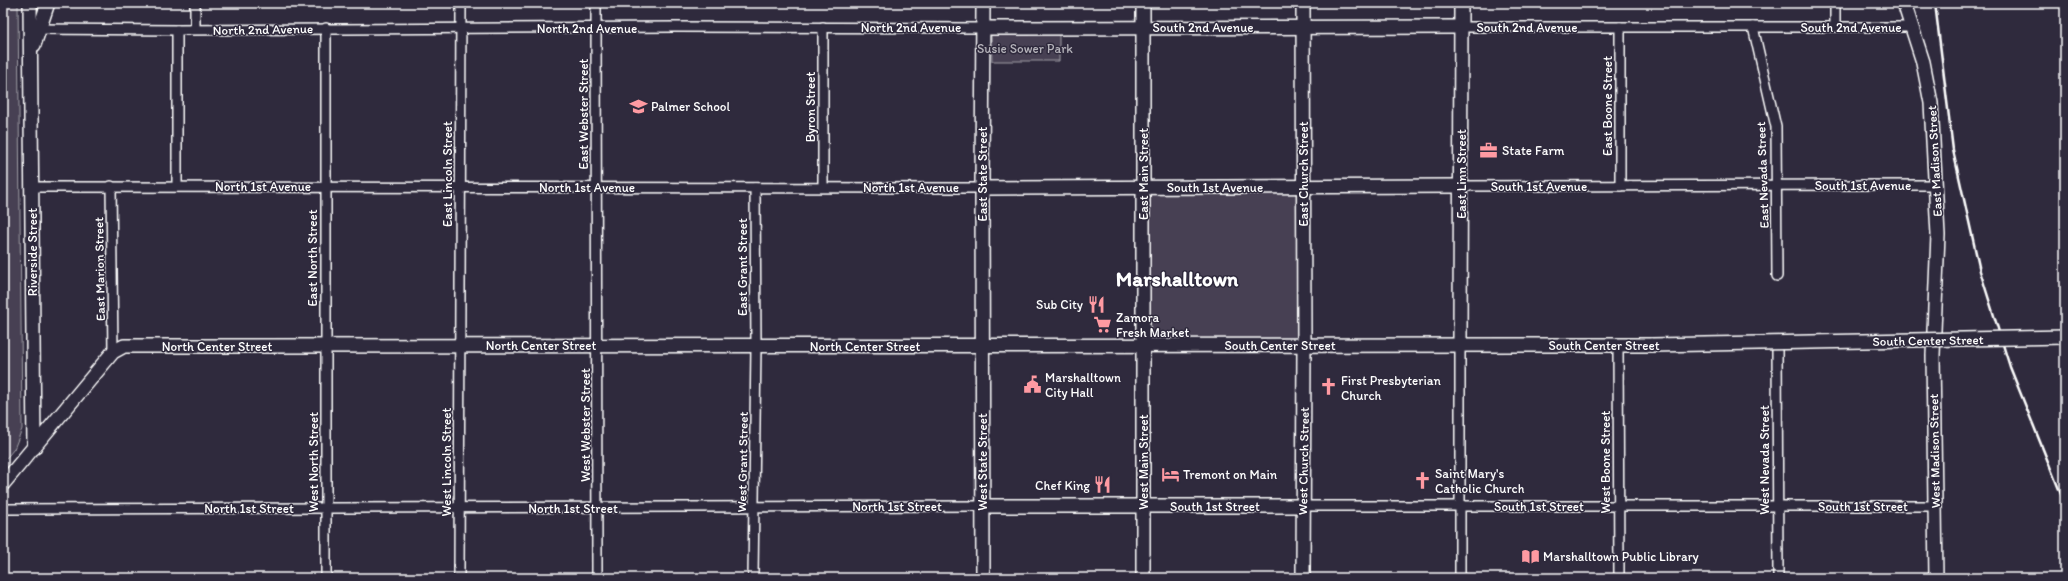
<svg xmlns="http://www.w3.org/2000/svg" width="2068" height="581" viewBox="0 0 2068 581" font-family="Itim,sans-serif">
	<style>
		.green { fill: #464152; stroke: #a2a0a8 }
		.lines { fill: none; stroke-linecap: round; stroke-linejoin: round }
		.street-casing { stroke: #fff; stroke-width: 12 }
		.secondary-casing { stroke: #fff; stroke-width: 16 }
		.street { stroke: #2f2a3d; stroke-width: 9 }
		.secondary { stroke: #2f2a3d; stroke-width: 13 }
		.rail { stroke: #fff; stroke-width: 2.5 }
		.secondary-bridge-casing { stroke: #fff; stroke-width: 16; stroke-linecap: butt }
		.secondary-bridge { stroke: #2f2a3d; stroke-width: 13 }
		.labels { text-anchor: middle; stroke-width: 3; stroke-linejoin: round; paint-order: stroke }
		.street-label { font-size: 13px; fill: #fff; stroke: #2f2a3d }
		.park-label { font-size: 13px; fill: #b5b3ba; stroke: #2f2a3d }
		.poi-label { font-size: 13px; fill: #fff; stroke: #2f2a3d; text-anchor: start }
		.town-label { font-size: 21px; font-weight: bold; fill: #fff; stroke: #2f2a3d }
	</style>
	<rect width="100%" height="100%" fill="#2f2a3d"/>
	<filter id="ink" filterUnits="userSpaceOnUse"><feTurbulence type="fractalNoise" baseFrequency=".025" numOctaves="2"/><feDisplacementMap in="SourceGraphic" scale="8" xChannelSelector="R" yChannelSelector="G"/><feConvolveMatrix kernelMatrix="1 2 1 2 8 2 1 2 1" color-interpolation-filters="sRGB"/></filter>
	<g filter="url(#ink)">
		<g class="green">
			<path d="M3,3H18L22,429L14,449L3,462Z"/>
			<path d="M1059,34V61H992L991,35Z"/>
			<path d="M1303,186L1304,345H1143L1142,187Z"/>
		</g>
		<g class="lines">
			<defs>
				<g id="street">
					<path d="M195,3V29"/>
					<path d="M596,3L597,578"/>
					<path d="M1835,3V27"/>
					<path d="M1461,27H1911"/>
					<path d="M1620,27V186"/>
					<path d="M1753,27L1776,127L1777,276"/>
					<path d="M326,28V578"/>
					<path d="M34,29L177,30L675,27L983,28"/>
					<path d="M111,186L113,352"/>
					<path d="M177,186V30"/>
					<path d="M1461,186L1935,185"/>
					<path d="M32,187L982,188"/>
					<path d="M823,187V27"/>
					<path d="M1777,343L1778,578"/>
					<path d="M1618,345L1619,578"/>
					<path d="M1302,506H1935"/>
					<path d="M3,509L982,506"/>
					<path d="M459,578L461,3"/>
					<path d="M753,578L756,346L755,188"/>
					<path d="M1460,578V345"/>
				</g>
				<g id="secondary">
					<path d="M30,3L34,448"/>
					<path d="M1143,3V578"/>
					<path d="M1904,3L1923,62L1931,103L1938,235L1933,355L1936,578"/>
					<path d="M983,28L1461,27"/>
					<path d="M34,45L48,3"/>
					<path d="M982,188L1461,186"/>
					<path d="M1460,345L1461,3"/>
					<path d="M3,484L113,352L124,346L1652,345"/>
					<path d="M982,506H1302"/>
					<path d="M983,578L982,188L983,3"/>
					<path d="M1303,578L1304,345L1303,3"/>
				</g>
			</defs>
			<use href="#street" class="street-casing"/>
			<use href="#secondary" class="secondary-casing"/>
			<use href="#street" class="street"/>
			<use href="#secondary" class="secondary"/>
			<path class="rail" d="M1935,3L1953,150L1980,271L2010,367L2065,504"/>
			<defs>
				<path id="secondary-bridge" d="M1652,345L2065,337"/>
			</defs>
			<use href="#secondary-bridge" class="secondary-bridge-casing"/>
			<use href="#secondary-bridge" class="secondary-bridge"/>
		</g>
	</g>
	<defs>
		<symbol id="school-bare" viewBox="-9 -9 18 18"><path d="M0-5L7-2L0 1L-7-2ZM-4 1L0 2.5L4 1V4Q0 6-4 4Z" fill="#ff9aa2" stroke="#2f2a3d" stroke-width="2.5" paint-order="stroke"/></symbol>
		<symbol id="office-bare" viewBox="-9 -9 18 18"><path d="M-6-3h4V-5.5h4V-3h4V5H-6ZM-1-4.5V-3h2v-1.5ZM-6 0V1H6V0Z" fill="#ff9aa2" stroke="#2f2a3d" stroke-width="2.5" paint-order="stroke"/></symbol>
		<symbol id="restaurant-bare" viewBox="-9 -9 18 18"><path d="M-5-6h1v4h1v-4h1v4h1v-4h1v5L-1.5 .5V6h-2V.5L-5-1ZM5-6V6H3V1.5H1.5Q1.5-4 5-6Z" fill="#ff9aa2" stroke="#2f2a3d" stroke-width="2.5" paint-order="stroke"/></symbol>
		<symbol id="supermarket-bare" viewBox="-9 -9 18 18"><path d="M-6-5.5h2.5l.6 2H6L4.5 2H-2.5L-4.4-4H-6ZM-1.5 3.2a1.3 1.3 0 1 0 .1 0ZM3 3.2a1.3 1.3 0 1 0 .1 0Z" fill="#ff9aa2" stroke="#2f2a3d" stroke-width="2.5" paint-order="stroke"/></symbol>
		<symbol id="civic-bare" viewBox="-9 -9 18 18"><path d="M-.6-6.5H3V-4.5H.6V-3L4-1V1h2V6H-6V1h2V-1L-.6-3ZM-1.2 2.5V6h2.4V2.5Z" fill="#ff9aa2" stroke="#2f2a3d" stroke-width="2.5" paint-order="stroke"/></symbol>
		<symbol id="church-bare" viewBox="-9 -9 18 18"><path d="M-1.2-6h2.4v3.5h3.3v2.4h-3.3V6h-2.4V-.1h-3.3v-2.4h3.3Z" fill="#ff9aa2" stroke="#2f2a3d" stroke-width="2.5" paint-order="stroke"/></symbol>
		<symbol id="hotel-bare" viewBox="-9 -9 18 18"><path d="M-6-4.5h1.5V1H6V5H4.5V3h-9V5H-6ZM-4 0a1.8 1.8 0 1 1 3.6 0ZM.5 0V-2.5h3Q6-2.5 6 0Z" fill="#ff9aa2" stroke="#2f2a3d" stroke-width="2.5" paint-order="stroke"/></symbol>
		<symbol id="library-bare" viewBox="-9 -9 18 18"><path d="M-6-4Q-3-5.5-.7-3.5V5Q-3 3-6 4ZM6-4Q3-5.5 .7-3.5V5Q3 3 6 4Z" fill="#ff9aa2" stroke="#2f2a3d" stroke-width="2.5" paint-order="stroke"/></symbol>
	</defs>
	<g fill-rule="evenodd">
		<use href="#school-bare" x="626" y="94" width="25" height="25"/>
		<use href="#office-bare" x="1476" y="138" width="25" height="25"/>
		<use href="#restaurant-bare" x="1084" y="292" width="25" height="25"/>
		<use href="#supermarket-bare" x="1090" y="312" width="25" height="25"/>
		<use href="#civic-bare" x="1020" y="372" width="25" height="25"/>
		<use href="#church-bare" x="1316" y="374" width="25" height="25"/>
		<use href="#hotel-bare" x="1158" y="462" width="25" height="25"/>
		<use href="#church-bare" x="1410" y="468" width="25" height="25"/>
		<use href="#restaurant-bare" x="1090" y="472" width="25" height="25"/>
		<use href="#library-bare" x="1518" y="544" width="25" height="25"/>
	</g>
	<g class="labels">
		<g class="street-label">
			<text x="911" y="32">North 2nd Avenue</text>
			<text x="1203" y="32">South 2nd Avenue</text>
			<text x="1527" y="32">South 2nd Avenue</text>
			<text x="1851" y="32">South 2nd Avenue</text>
			<text x="587" y="33">North 2nd Avenue</text>
			<text transform="translate(263 29) rotate(-1)" y="5">North 2nd Avenue</text>
			<text transform="translate(1607 106) rotate(-90)" y="5">East Boone Street</text>
			<text transform="translate(810 107) rotate(-90)" y="5">Byron Street</text>
			<text transform="translate(583 114) rotate(-90)" y="5">East Webster Street</text>
			<text transform="translate(1934 161) rotate(-93)" y="5">East Madison Street</text>
			<text transform="translate(447 174) rotate(-90)" y="5">East Lincoln Street</text>
			<text transform="translate(982 174) rotate(-90)" y="5">East State Street</text>
			<text transform="translate(1143 174) rotate(-90)" y="5">East Main Street</text>
			<text transform="translate(1303 174) rotate(-90)" y="5">East Church Street</text>
			<text transform="translate(1461 174) rotate(-90)" y="5">East Linn Street</text>
			<text transform="translate(1762 175) rotate(-92)" y="5">East Nevada Street</text>
			<text x="1863" y="190">South 1st Avenue</text>
			<text x="263" y="191">North 1st Avenue</text>
			<text x="1539" y="191">South 1st Avenue</text>
			<text x="587" y="192">North 1st Avenue</text>
			<text x="911" y="192">North 1st Avenue</text>
			<text x="1215" y="192">South 1st Avenue</text>
			<text transform="translate(32 252) rotate(-90)" y="5">Riverside Street</text>
			<text transform="translate(312 258) rotate(-90)" y="5">East North Street</text>
			<text transform="translate(742 267) rotate(-90)" y="5">East Grant Street</text>
			<text transform="translate(99 269) rotate(-91)" y="5">East Marion Street</text>
			<text transform="translate(1928 340) rotate(-1)" y="5">South Center Street</text>
			<text x="541" y="350">North Center Street</text>
			<text x="1280" y="350">South Center Street</text>
			<text x="1604" y="350">South Center Street</text>
			<text x="217" y="351">North Center Street</text>
			<text x="865" y="351">North Center Street</text>
			<text transform="translate(585 425) rotate(-90)" y="5">West Webster Street</text>
			<text transform="translate(1934 451) rotate(-91)" y="5">West Madison Street</text>
			<text transform="translate(1764 460) rotate(-90)" y="5">West Nevada Street</text>
			<text transform="translate(1303 461) rotate(-89)" y="5">West Church Street</text>
			<text transform="translate(313 462) rotate(-90)" y="5">West North Street</text>
			<text transform="translate(446 462) rotate(-90)" y="5">West Lincoln Street</text>
			<text transform="translate(742 462) rotate(-89)" y="5">West Grant Street</text>
			<text transform="translate(982 462) rotate(-90)" y="5">West State Street</text>
			<text transform="translate(1143 462) rotate(-90)" y="5">West Main Street</text>
			<text transform="translate(1605 462) rotate(-90)" y="5">West Boone Street</text>
			<text x="897" y="511">North 1st Street</text>
			<text x="1215" y="511">South 1st Street</text>
			<text x="1539" y="511">South 1st Street</text>
			<text x="1863" y="511">South 1st Street</text>
			<text x="249" y="513">North 1st Street</text>
			<text x="573" y="513">North 1st Street</text>
		</g>
		<g class="park-label">
			<text x="1025" y="53">Susie Sower Park</text>
		</g>
		<g class="poi-label">
			<text x="651" y="111">Palmer School</text>
			<text x="1502" y="155">State Farm</text>
			<text x="1083" y="309" text-anchor="end">Sub City</text>
			<text x="1116" y="322">Zamora<tspan x="1116" dy="15">Fresh Market</tspan></text>
			<text x="1045" y="382">Marshalltown<tspan x="1045" dy="15">City Hall</tspan></text>
			<text x="1341" y="385">First Presbyterian<tspan x="1341" dy="15">Church</tspan></text>
			<text x="1435" y="478">Saint Mary's<tspan x="1435" dy="15">Catholic Church</tspan></text>
			<text x="1183" y="479">Tremont on Main</text>
			<text x="1090" y="490" text-anchor="end">Chef King</text>
			<text x="1543" y="561">Marshalltown Public Library</text>
		</g>
		<g class="town-label">
			<text x="1177" y="286">Marshalltown</text>
		</g>
	</g>
	<rect width="2068" height="581" fill="none" stroke="#2f2a3d" stroke-width="16"/>
	<rect x="8" y="8" width="2052" height="565" fill="none" stroke="#fff" stroke-width="1.5" filter="url(#ink)"/>
</svg>
